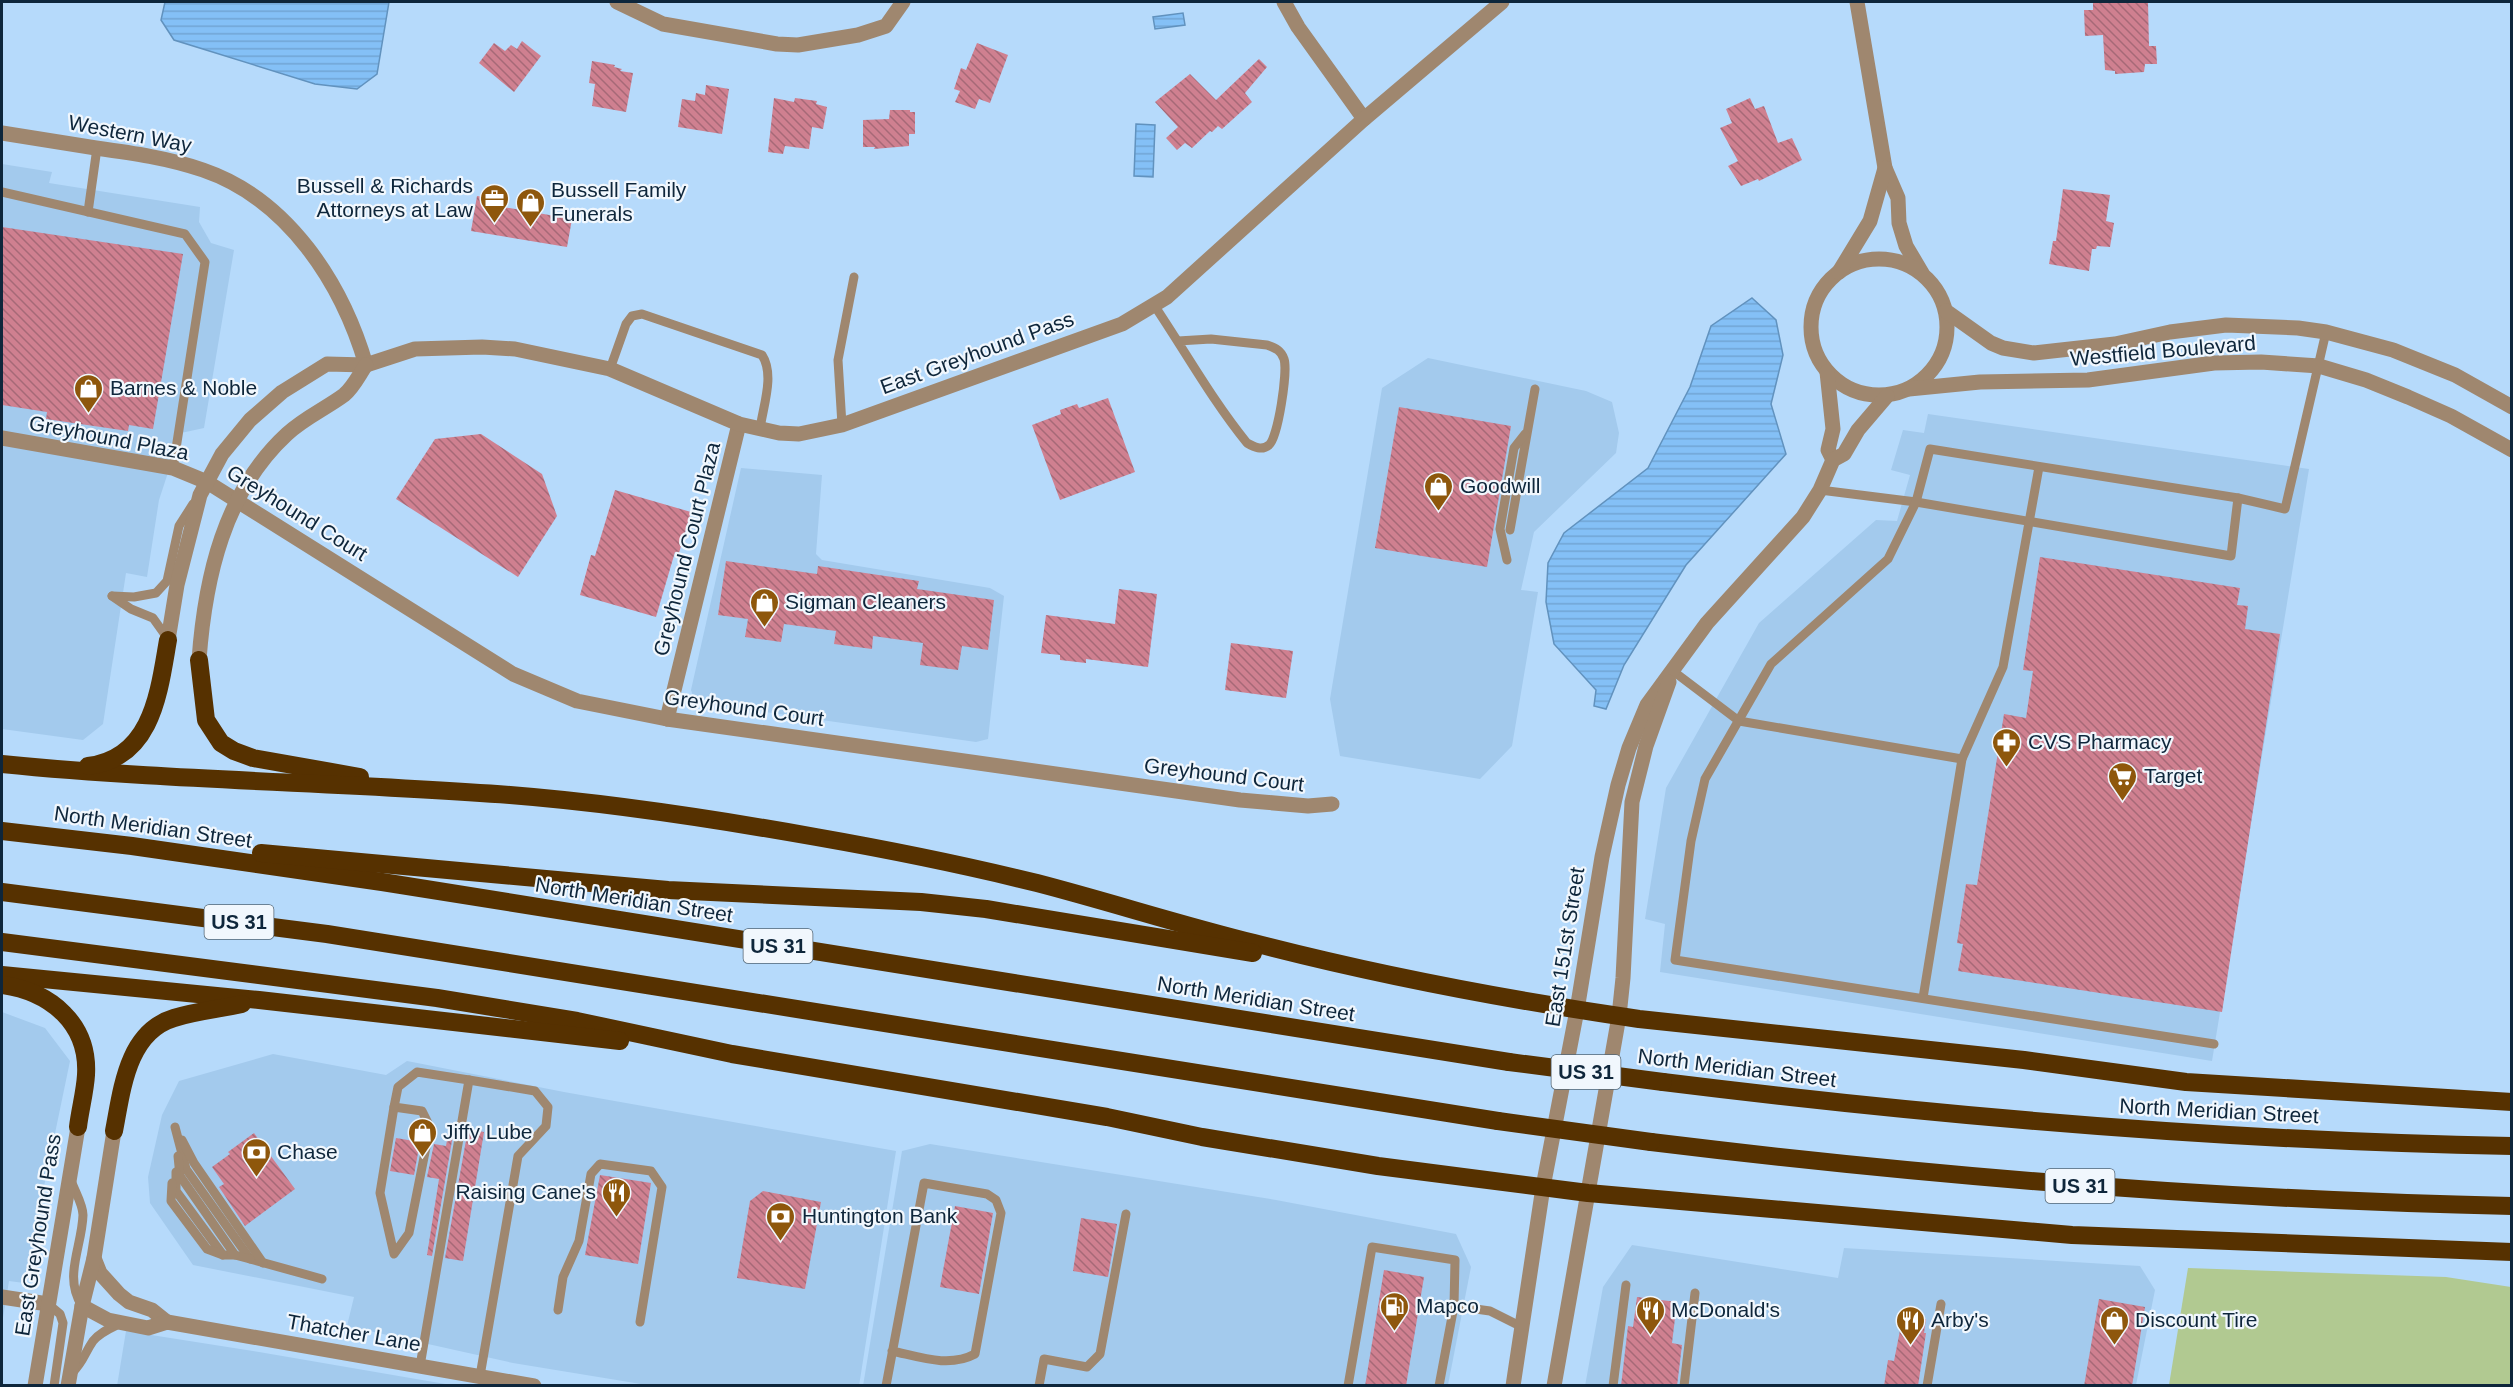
<svg xmlns="http://www.w3.org/2000/svg" width="2513" height="1387" viewBox="0 0 2513 1387" font-family="Arial,sans-serif">
	<style>
		.built { fill: #a3caed }
		.green { fill: #b1c991 }
		.water { fill: url(#water-rules); stroke: #6192be; stroke-width: 1.5 }
		.building { fill: url(#building-back-hatch) }
		.lines { fill: none; stroke-linecap: round; stroke-linejoin: round }
		.service { stroke: #9f876f; stroke-width: 9 }
		.minor { stroke: #9f876f; stroke-width: 15 }
		.tertiary { stroke: #9f876f; stroke-width: 15 }
		.motorway { stroke: #563100; stroke-width: 18 }
		.motorway-bridge { stroke: #563100; stroke-width: 18 }
		.labels { text-anchor: middle; stroke-width: 4.5; stroke-linejoin: round; paint-order: stroke }
		.shield { fill: #f1f7fd; stroke: #526575; stroke-width: 1.5 }
		.shield-label { font-size: 20px; font-weight: bold; fill: #0e263b }
		.street-label { font-size: 21px; fill: #0e263b; stroke: #f1f7fd }
		.poi-label { font-size: 21px; fill: #0e263b; stroke: #f1f7fd; text-anchor: start }
	</style>
	<defs>
		<pattern id="water-rules" width="6" height="5" patternUnits="userSpaceOnUse" patternTransform="scale(1.5)"><rect width="6" height="5" fill="#84c0f6"/><path d="M0 2.5h6" fill="none" stroke="#71a5d4"/></pattern>
		<pattern id="building-back-hatch" width="6" height="6" patternUnits="userSpaceOnUse" patternTransform="scale(1.5)"><rect width="6" height="6" fill="#cf8090"/><path d="M-1 5l2 2M0 0l6 6M5-1l2 2" fill="none" stroke="#a66977"/></pattern>
	</defs>
	<rect width="100%" height="100%" fill="#b6dafb"/>
	<g class="built">
		<path d="M2,164L52,172L49,183L200,207L199,222L211,243L234,250L204,428L181,433L159,500L147,577L126,573L103,724L83,740L2,729Z"/>
		<path d="M1428,358L1586,391L1612,402L1619,433L1616,453L1534,532L1521,590L1538,592L1512,746L1480,779L1340,756L1330,699L1382,388Z"/>
		<path d="M1928,414L2309,469L2212,1061L1660,972L1665,924L1645,919L1666,788L1759,623L1876,520L1897,521L1910,475L1891,470L1903,430L1924,433Z"/>
		<path d="M741,468L822,475L816,554L822,560L990,588L1004,596L988,739L976,742L695,702L691,690Z"/>
		<path d="M2,1012L45,1028L70,1061L24,1283L9,1281L2,1324Z"/>
		<path d="M273,1054L386,1075L407,1061L564,1092L896,1151L859,1386L647,1385L513,1363L347,1326L354,1297L193,1265L150,1203L148,1177L162,1115L179,1081Z"/>
		<path d="M930,1144L1276,1200L1456,1234L1471,1267L1448,1385L863,1386L902,1151Z"/>
		<path d="M1632,1245L1838,1278L1844,1248L2140,1266L2155,1290L2136,1385L1585,1386L1603,1287Z"/>
		<path d="M126,1331L259,1352L451,1385L117,1386Z"/>
	</g>
	<path class="green" d="M2188,1268L2446,1277L2511,1287V1385H2169Z"/>
	<g class="water">
		<path d="M165,2H389L377,74L357,89L315,84L174,40L161,20Z"/>
		<path d="M1183,13L1185,25L1155,29L1153,17Z"/>
		<path d="M1136,124L1155,125L1153,177L1134,176Z"/>
		<path d="M1752,298L1776,320L1783,355L1771,404L1786,454L1686,565L1624,665L1606,709L1594,706L1596,690L1554,644L1546,602L1548,563L1564,533L1648,468L1690,387L1711,326Z"/>
	</g>
	<g class="building">
		<path d="M2093,2H2148L2149,46H2156L2157,64H2145L2144,72L2115,74V71L2105,70L2103,35L2085,36L2084,10H2093Z"/>
		<path d="M522,41L541,56L514,92L479,63L494,43L505,51L511,45L517,49Z"/>
		<path d="M977,43L1008,55L990,103L979,99L975,109L955,102L960,91L954,89L961,68L966,70Z"/>
		<path d="M1259,59L1267,67L1245,93L1252,102L1222,129L1218,126L1212,132L1210,131L1192,148L1185,143L1177,150L1166,138L1178,127L1155,102L1190,74L1216,100Z"/>
		<path d="M592,61L615,65L614,67L622,69L620,71L633,73L626,112L592,106L595,84L589,83Z"/>
		<path d="M706,85L729,89L722,134L678,127L682,99L695,101L696,93L705,95Z"/>
		<path d="M774,98L794,102L795,98L817,101L816,104L827,107L823,129L812,127L809,149L785,146L783,154L768,152Z"/>
		<path d="M1750,98L1755,109L1764,106L1778,143L1792,138L1802,160L1759,181L1758,179L1741,186L1728,166L1738,161L1720,128L1732,123L1726,109Z"/>
		<path d="M890,110H910V112H915V134H909V146L874,149L875,147H863V120L889,119Z"/>
		<path d="M2063,189L2110,195L2106,221L2114,223L2110,247L2097,246L2096,249H2092L2089,271L2049,264L2053,241H2056Z"/>
		<path d="M477,196L504,200L503,207L572,219L567,247L471,231Z"/>
		<path d="M2,227L183,254L153,429L129,425L128,431L46,419L47,412L2,405Z"/>
		<path d="M1108,398L1135,472L1060,500L1032,425L1061,414L1060,410L1077,404L1079,408Z"/>
		<path d="M1399,407L1511,426L1487,567L1375,548Z"/>
		<path d="M481,434L542,474L557,516L518,577L396,499L435,439Z"/>
		<path d="M615,490L691,512L679,553L675,552L656,617L580,595L591,555L595,556Z"/>
		<path d="M2040,557L2240,588L2237,605L2248,606L2245,629L2280,634L2222,1012L1958,971L1963,944L1957,943L1966,884L1977,885L2004,714L2026,718L2033,671L2023,670Z"/>
		<path d="M726,561L817,574L818,566L919,581L917,589L994,600L988,650L962,646L958,670L920,665L923,643L873,636L872,649L834,644L836,631L784,624L781,642L745,637L748,619L718,615Z"/>
		<path d="M1119,589L1157,594L1148,667L1086,659V663L1060,660V655L1041,653L1046,615L1115,624Z"/>
		<path d="M1231,643L1293,651L1286,698L1225,690Z"/>
		<path d="M468,1129L484,1132L463,1261L445,1258Z"/>
		<path d="M254,1133L295,1189L245,1226L219,1187L224,1184L212,1167L230,1154L228,1152Z"/>
		<path d="M448,1134L453,1135L432,1256L427,1255L439,1179L427,1177L434,1144L446,1146Z"/>
		<path d="M396,1138L420,1142L414,1175L390,1171Z"/>
		<path d="M600,1175L651,1183L638,1264L585,1255Z"/>
		<path d="M763,1191L821,1202L805,1289L737,1278L750,1201Z"/>
		<path d="M955,1206L993,1213L979,1294L940,1287Z"/>
		<path d="M1081,1218L1117,1224L1108,1277L1073,1271Z"/>
		<path d="M1384,1270L1424,1277L1406,1386H1365Z"/>
		<path d="M1637,1297L1677,1302L1672,1343L1682,1345L1677,1386H1621L1628,1326L1633,1327Z"/>
		<path d="M2099,1299L2145,1307L2132,1386H2084Z"/>
		<path d="M1903,1315L1926,1319L1924,1333H1926L1918,1386H1884L1888,1360L1894,1361Z"/>
	</g>
	<g class="lines">
		<g class="service">
			<path d="M2,192L185,234L205,262L173,468"/>
			<path d="M88,212L97,148"/>
			<path d="M1154,305C1185,351 1212,400 1247,443C1254,447 1262,451 1269,445C1278,438 1288,371 1284,359C1281,350 1275,348 1267,345L1211,339L1178,341"/>
			<path d="M610,369L626,324L632,316L642,314L762,355C775,375 763,406 760,429"/>
			<path d="M842,425L838,360L854,277"/>
			<path d="M1820,490L1916,502L2231,556L2238,498"/>
			<path d="M1510,530L1535,389"/>
			<path d="M1507,560L1500,529L1514,448L1525,434"/>
			<path d="M112,596L134,597L156,593L167,581L179,526L193,504"/>
			<path d="M112,596L131,609L153,618L168,639"/>
			<path d="M1673,671L1739,721L1962,759"/>
			<path d="M1923,998L1962,759L2003,667L2039,467"/>
			<path d="M2214,1044L1675,960L1691,841L1705,779L1771,664L1888,559L1916,502L1930,449L2238,498L2285,509L2326,332"/>
			<path d="M394,1107L422,1111L430,1127L409,1233L394,1254L380,1193Z"/>
			<path d="M394,1107L398,1087L417,1072L469,1080"/>
			<path d="M175,1127L186,1169L250,1259L322,1279"/>
			<path d="M182,1140L194,1163L263,1263"/>
			<path d="M178,1156L180,1176L235,1255L250,1259"/>
			<path d="M176,1172V1191L223,1255H235"/>
			<path d="M71,1180C74,1190 83,1204 83,1215C82,1247 63,1277 82,1306"/>
			<path d="M172,1183L171,1201L207,1249L223,1255"/>
			<path d="M48,1304L60,1314L63,1323L54,1386"/>
			<path d="M558,1310L563,1277L579,1241L591,1174L600,1164L651,1171L662,1187L640,1322"/>
			<path d="M420,1366L469,1080L535,1091L548,1107L546,1126L518,1156L480,1376"/>
			<path d="M72,1373C84,1361 84,1354 93,1341C100,1332 111,1328 121,1323"/>
			<path d="M886,1386L924,1183L987,1194L996,1200L1001,1213L975,1354C949,1368 920,1357 892,1351"/>
			<path d="M1039,1386L1044,1359L1087,1367L1100,1354L1126,1214"/>
			<path d="M1348,1386L1372,1247L1455,1260L1454,1306L1490,1311L1522,1327"/>
			<path d="M1439,1386L1454,1306"/>
			<path d="M1613,1386L1626,1285"/>
			<path d="M1684,1386L1695,1293"/>
			<path d="M1927,1386L1941,1304"/>
		</g>
		<g class="minor">
			<path d="M617,2L663,24L777,44L798,45L858,35L886,26L903,2"/>
			<path d="M1284,2L1298,27L1364,119"/>
			<path d="M2,438L173,468L207,482L513,674L577,701L667,719L1240,800L1308,806L1332,804"/>
			<path d="M667,719L739,424"/>
			<path d="M94,1258L100,1273L119,1294L129,1302L152,1310L167,1322"/>
			<path d="M2,1297L48,1304"/>
			<path d="M82,1306L108,1320L148,1328L167,1322L534,1386"/>
		</g>
		<g class="tertiary">
			<path d="M1857,2L1885,168L1898,198L1899,223L1906,246L1922,273"/>
			<path d="M2,133C33,138 64,143 96,148C132,153 168,158 203,170C288,199 342,283 366,365"/>
			<circle cx="1879" cy="327" r="68"/>
			<path d="M1839,272L1870,221L1885,168"/>
			<path d="M1946,311L1991,343L2003,348L2034,353L2115,344L2170,332L2226,325L2298,328L2326,332L2393,350L2455,375L2512,407"/>
			<path d="M1827,372L1833,429L1828,450L1833,460"/>
			<path d="M1909,389L1980,382L2088,380L2214,363L2261,362L2319,366L2366,380L2408,397L2451,416L2512,450"/>
			<path d="M168,640L177,585L200,495L222,454L250,420L282,392L327,364L366,365L415,349L482,347L515,349L610,369L739,424L779,433L799,434L842,425L1122,324L1167,297L1364,119L1502,2"/>
			<path d="M199,660C205,578 224,492 287,434C304,418 325,409 344,395C353,388 359,375 366,365"/>
			<path d="M35,1386L78,1127"/>
			<path d="M68,1386L82,1306L94,1258L114,1131"/>
			<path d="M1513,1386L1543,1187L1577,1010L1602,857L1618,785L1629,748L1647,705L1707,623L1803,517L1820,490L1833,460L1844,454L1858,430L1887,396"/>
			<path d="M1554,1386L1619,1016L1623,978L1632,802L1646,746L1669,682"/>
		</g>
		<g class="motorway">
			<path d="M199,660L206,720L221,743L234,751L253,758L360,777"/>
			<path d="M2,764C170,781 341,782 510,795C612,803 715,819 816,837C890,850 964,865 1037,883C1110,902 1181,925 1254,943C1381,976 1509,1000 1639,1019L2024,1060L2186,1082L2512,1102"/>
			<path d="M88,766C153,758 159,691 168,640"/>
			<path d="M2,831L132,846L382,882L1509,1062"/>
			<path d="M261,853L668,890L921,902L986,909L1253,953"/>
			<path d="M2,892L327,934L1498,1121"/>
			<path d="M2,942L437,998L577,1021L732,1054L1107,1117L1202,1137L1378,1166L1588,1193L2072,1235L2512,1252"/>
			<path d="M2,975L259,1000L620,1041"/>
			<path d="M3,985C51,992 89,1024 86,1075C85,1092 80,1110 78,1127"/>
			<path d="M1663,1082C1945,1117 2227,1141 2512,1146"/>
			<path d="M114,1131C122,1090 127,1032 174,1018C196,1011 220,1009 242,1004"/>
			<path d="M1651,1142C1937,1177 2223,1200 2512,1206"/>
		</g>
		<g class="motorway-bridge">
			<path d="M1509,1062L1663,1082"/>
			<path d="M1498,1121L1651,1142"/>
		</g>
	</g>
	<defs>
		<symbol id="office-pin" viewBox="-11 -11 22 30"><path d="M0 17L-7.5 6A9.5 9.5 0 1 1 7.5 6Z" fill="#8e570c" stroke="#f1f7fd"/><path d="M-6-3h4V-5.5h4V-3h4V5H-6ZM-1-4.5V-3h2v-1.5ZM-6 0V1H6V0Z" fill="#fff"/></symbol>
		<symbol id="shop-pin" viewBox="-11 -11 22 30"><path d="M0 17L-7.5 6A9.5 9.5 0 1 1 7.5 6Z" fill="#8e570c" stroke="#f1f7fd"/><path d="M-5-2.5h2.3a2.7 3.5 0 0 1 5.4 0H5L5.5 6h-11ZM-1.5-2.5h3a1.5 2.3 0 0 0-3 0Z" fill="#fff"/></symbol>
		<symbol id="pharmacy-pin" viewBox="-11 -11 22 30"><path d="M0 17L-7.5 6A9.5 9.5 0 1 1 7.5 6Z" fill="#8e570c" stroke="#f1f7fd"/><path d="M-2-6h4v4h4v4h-4v4h-4v-4h-4v-4h4Z" fill="#fff"/></symbol>
		<symbol id="supermarket-pin" viewBox="-11 -11 22 30"><path d="M0 17L-7.5 6A9.5 9.5 0 1 1 7.5 6Z" fill="#8e570c" stroke="#f1f7fd"/><path d="M-6-5.5h2.5l.6 2H6L4.5 2H-2.5L-4.4-4H-6ZM-1.5 3.2a1.3 1.3 0 1 0 .1 0ZM3 3.2a1.3 1.3 0 1 0 .1 0Z" fill="#fff"/></symbol>
		<symbol id="bank-pin" viewBox="-11 -11 22 30"><path d="M0 17L-7.5 6A9.5 9.5 0 1 1 7.5 6Z" fill="#8e570c" stroke="#f1f7fd"/><path d="M-6-4H6V4H-6ZM0-2.3a2.3 2.3 0 1 0 0 4.6a2.3 2.3 0 1 0 0-4.6Z" fill="#fff"/></symbol>
		<symbol id="restaurant-pin" viewBox="-11 -11 22 30"><path d="M0 17L-7.5 6A9.5 9.5 0 1 1 7.5 6Z" fill="#8e570c" stroke="#f1f7fd"/><path d="M-5-6h1v4h1v-4h1v4h1v-4h1v5L-1.5 .5V6h-2V.5L-5-1ZM5-6V6H3V1.5H1.5Q1.5-4 5-6Z" fill="#fff"/></symbol>
		<symbol id="fuel-pin" viewBox="-11 -11 22 30"><path d="M0 17L-7.5 6A9.5 9.5 0 1 1 7.5 6Z" fill="#8e570c" stroke="#f1f7fd"/><path d="M-5.5-6h7V0h2V4h1.3V-2.5L3-4.5l.8-.8L6-3V5H2.5V1h-1V6h-7ZM-4.2-4.7v3.2H.2V-4.7Z" fill="#fff"/></symbol>
	</defs>
	<g fill-rule="evenodd">
		<use href="#office-pin" x="478" y="182" width="33" height="45"/>
		<use href="#shop-pin" x="514" y="186" width="33" height="45"/>
		<use href="#shop-pin" x="72" y="372" width="33" height="45"/>
		<use href="#shop-pin" x="1422" y="470" width="33" height="45"/>
		<use href="#shop-pin" x="748" y="586" width="33" height="45"/>
		<use href="#pharmacy-pin" x="1990" y="726" width="33" height="45"/>
		<use href="#supermarket-pin" x="2106" y="760" width="33" height="45"/>
		<use href="#shop-pin" x="406" y="1116" width="33" height="45"/>
		<use href="#bank-pin" x="240" y="1136" width="33" height="45"/>
		<use href="#restaurant-pin" x="600" y="1176" width="33" height="45"/>
		<use href="#bank-pin" x="764" y="1200" width="33" height="45"/>
		<use href="#fuel-pin" x="1378" y="1290" width="33" height="45"/>
		<use href="#restaurant-pin" x="1634" y="1294" width="33" height="45"/>
		<use href="#restaurant-pin" x="1894" y="1304" width="33" height="45"/>
		<use href="#shop-pin" x="2098" y="1304" width="33" height="45"/>
	</g>
	<g class="labels">
		<g class="shield">
			<rect x="204.5" y="905" width="69" height="34" rx="4.5"/>
			<rect x="743.5" y="929" width="69" height="34" rx="4.5"/>
			<rect x="1551.5" y="1055" width="69" height="34" rx="4.5"/>
			<rect x="2045.5" y="1169" width="69" height="34" rx="4.5"/>
		</g>
		<g class="shield-label">
			<text x="239" y="929">US 31</text>
			<text x="778" y="953">US 31</text>
			<text x="1586" y="1079">US 31</text>
			<text x="2080" y="1193">US 31</text>
		</g>
		<g class="street-label">
			<text transform="translate(130 134) rotate(11)" y="7">Western Way</text>
			<text transform="translate(2163 351) rotate(-5)" y="7">Westfield Boulevard</text>
			<text transform="translate(977 353) rotate(-20)" y="7">East Greyhound Pass</text>
			<text transform="translate(109 438) rotate(11)" y="7">Greyhound Plaza</text>
			<text transform="translate(297 513) rotate(32)" y="7">Greyhound Court</text>
			<text transform="translate(687 549) rotate(-76)" y="7">Greyhound Court Plaza</text>
			<text transform="translate(744 708) rotate(8)" y="7">Greyhound Court</text>
			<text transform="translate(1224 775) rotate(7)" y="7">Greyhound Court</text>
			<text transform="translate(153 827) rotate(8)" y="7">North Meridian Street</text>
			<text transform="translate(634 900) rotate(9)" y="7">North Meridian Street</text>
			<text transform="translate(1565 947) rotate(-81)" y="7">East 151st Street</text>
			<text transform="translate(1256 999) rotate(9)" y="7">North Meridian Street</text>
			<text transform="translate(1737 1068) rotate(7)" y="7">North Meridian Street</text>
			<text transform="translate(2219 1111) rotate(3)" y="7">North Meridian Street</text>
			<text transform="translate(38 1235) rotate(-81)" y="7">East Greyhound Pass</text>
			<text transform="translate(354 1333) rotate(10)" y="7">Thatcher Lane</text>
		</g>
		<g class="poi-label">
			<text x="473" y="193" text-anchor="end">Bussell &amp; Richards<tspan x="473" dy="24">Attorneys at Law</tspan></text>
			<text x="551" y="197">Bussell Family<tspan x="551" dy="24">Funerals</tspan></text>
			<text x="110" y="395">Barnes &amp; Noble</text>
			<text x="1460" y="493">Goodwill</text>
			<text x="785" y="609">Sigman Cleaners</text>
			<text x="2028" y="749">CVS Pharmacy</text>
			<text x="2144" y="783">Target</text>
			<text x="443" y="1139">Jiffy Lube</text>
			<text x="277" y="1159">Chase</text>
			<text x="596" y="1199" text-anchor="end">Raising Cane's</text>
			<text x="802" y="1223">Huntington Bank</text>
			<text x="1416" y="1313">Mapco</text>
			<text x="1671" y="1317">McDonald's</text>
			<text x="1931" y="1327">Arby's</text>
			<text x="2135" y="1327">Discount Tire</text>
		</g>
	</g>
	<rect width="2513" height="1387" fill="none" stroke="#0e263b" stroke-width="6"/>
</svg>
